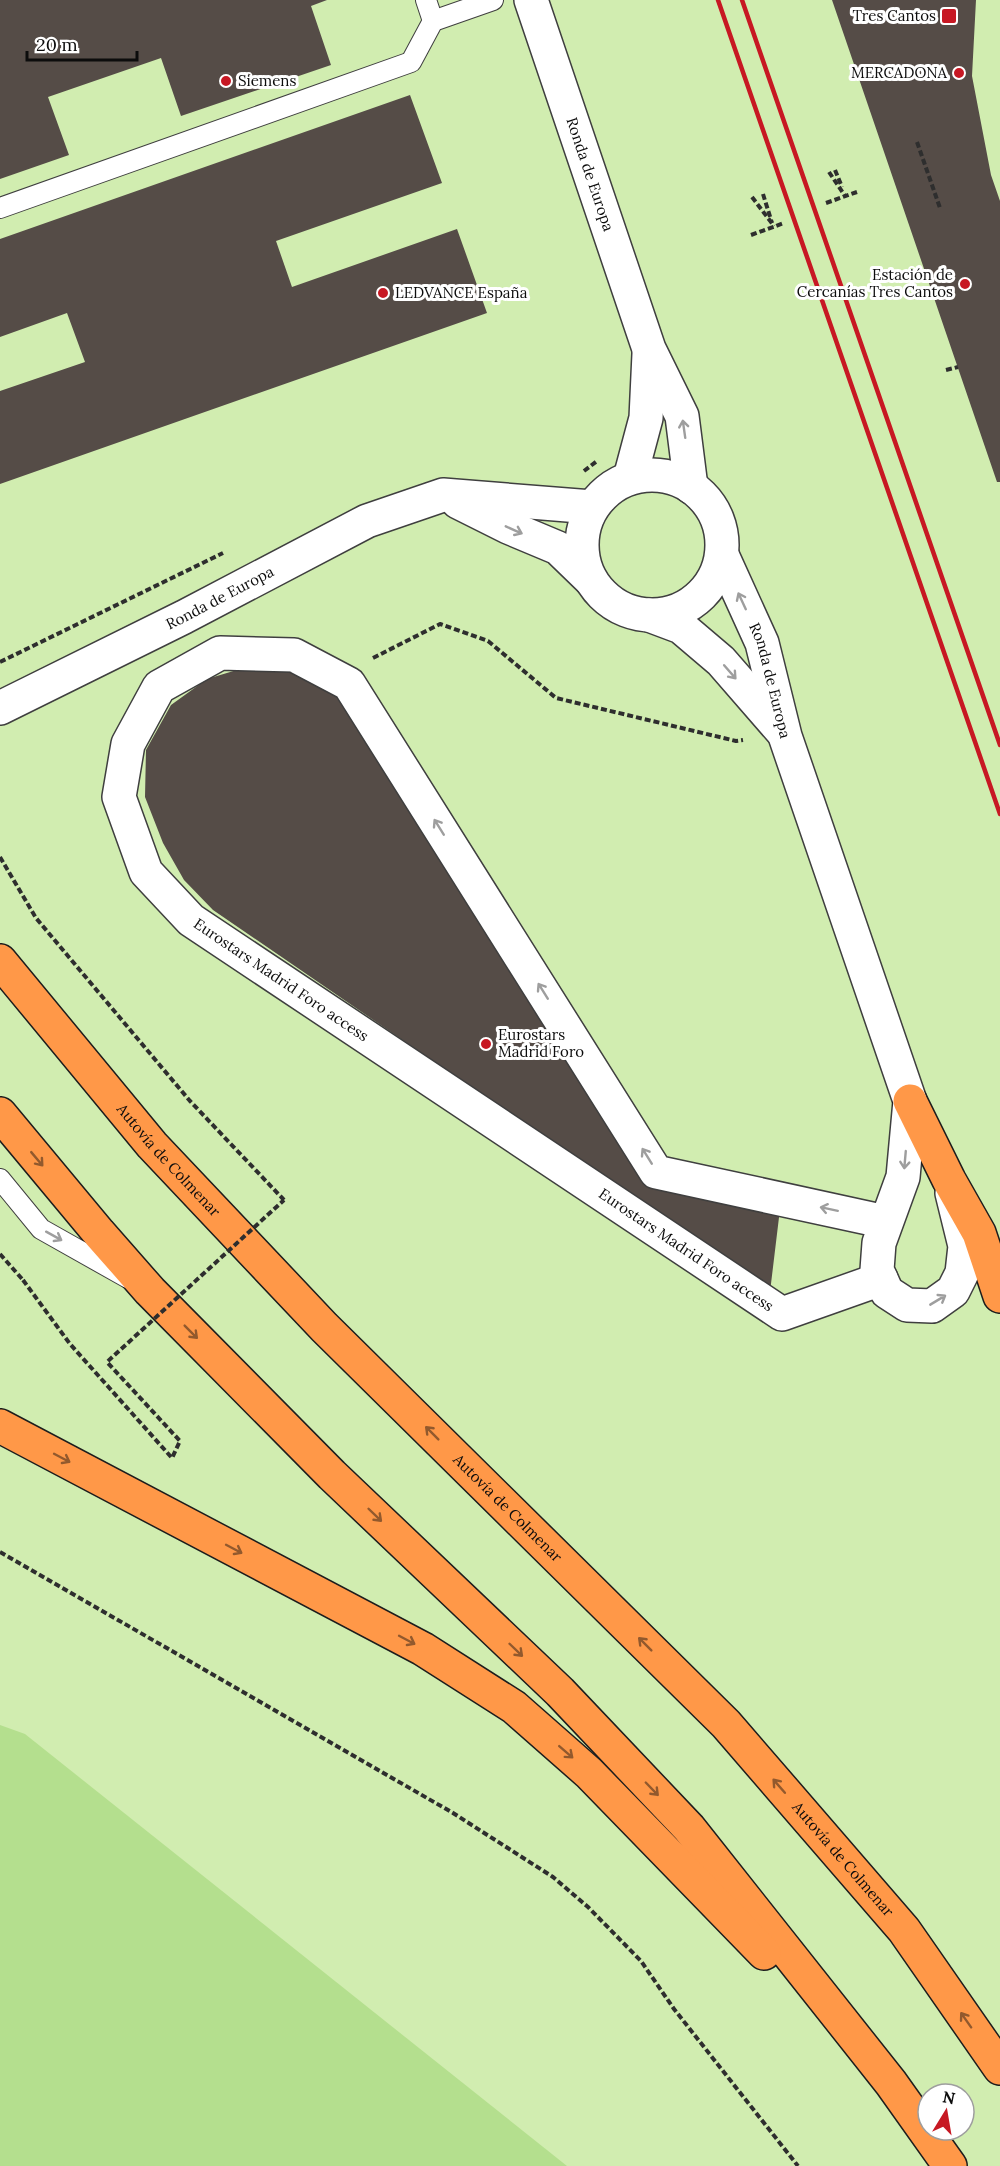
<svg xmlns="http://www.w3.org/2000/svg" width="1000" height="2166" viewBox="0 0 1000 2166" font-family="Lora,serif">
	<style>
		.green { fill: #d1edb0; fill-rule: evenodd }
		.forest { fill: #b4df8e }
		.building { fill: #554c47 }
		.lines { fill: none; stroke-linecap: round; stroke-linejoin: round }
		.lane-casing { stroke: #3f3f3f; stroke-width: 22 }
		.street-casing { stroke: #3f3f3f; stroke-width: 36 }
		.highway-casing { stroke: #1d1d1d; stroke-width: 36 }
		.path { stroke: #2e2e2e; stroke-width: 4; stroke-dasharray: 6 3; stroke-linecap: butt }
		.lane { stroke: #fff; stroke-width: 20 }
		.street { stroke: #fff; stroke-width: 33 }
		.highway { stroke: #ff9848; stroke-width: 33 }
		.rail { stroke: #c71823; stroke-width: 4.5 }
		.path-bridge { stroke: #2e2e2e; stroke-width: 4; stroke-dasharray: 6 3; stroke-linecap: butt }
		.oneway { stroke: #9e9e9e }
		.oneway2 { stroke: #92592d }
		.poi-dot { fill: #c71823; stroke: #fff; stroke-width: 2 }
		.labels { text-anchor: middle; stroke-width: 6; stroke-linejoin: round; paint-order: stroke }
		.poi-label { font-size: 15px; fill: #0c0c0c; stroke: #fff; text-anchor: end }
		.street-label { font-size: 15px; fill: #0c0c0c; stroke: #fff }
	</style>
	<rect width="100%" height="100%" fill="#fffaea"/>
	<path class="green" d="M0,0H1000V2166H0ZM928,2094H964V2130H928Z"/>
	<path class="forest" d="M0,1725L25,1734L567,2166H0Z"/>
	<g class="building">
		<path d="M0,0H327L311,6L331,65L181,116L161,58L48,97L69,155L0,179Z"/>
		<path d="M832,0H976L972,76L991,175L1000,201V482H997Z"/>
		<path d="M410,95L442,183L276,241L292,287L457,229L487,313L0,484V391L85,362L67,313L0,337V239Z"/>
		<path d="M250,666L299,672L334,690L650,1178L780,1209L770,1292L213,910L184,880L163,843L145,797L146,750L171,705L207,679Z"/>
	</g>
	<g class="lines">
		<defs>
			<g id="lane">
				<path d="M426,0L433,21"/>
				<path d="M0,208L411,62L433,21L493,0"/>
				<path d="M0,1179L41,1229L128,1278"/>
			</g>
			<g id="street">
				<path id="s1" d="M531,0L649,349L682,416L691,487"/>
				<circle cx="652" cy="545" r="70"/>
				<path d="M630,478L646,418L649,354"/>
				<path d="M458,502L508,527L558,548L590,579"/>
				<path id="s2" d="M722,555L762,643L785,736L910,1101L903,1177L879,1243L877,1270L887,1292L907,1305L932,1306L953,1291L962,1273L965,1246L952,1193"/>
				<path d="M649,615L681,627L721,661L781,730"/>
				<path id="s3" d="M0,708L184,617L367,521L443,495L592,507"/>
				<path d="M881,1279L782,1314L191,920L146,872L119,797L128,744L159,687L220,653L294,655L349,684L656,1172L886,1222"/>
			</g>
			<g id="highway">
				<path id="s4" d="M0,961L152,1145L324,1327L726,1724L904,1930L1000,2068"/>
				<path d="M910,1101L949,1180L979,1233L1000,1296"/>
				<path d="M0,1114L99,1233L150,1291L332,1475L560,1692L689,1828L891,2083L950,2166"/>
				<path d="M0,1426L423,1649L514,1707L589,1773L764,1953"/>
			</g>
		</defs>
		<use href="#lane" class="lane-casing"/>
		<use href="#street" class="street-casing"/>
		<use href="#highway" class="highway-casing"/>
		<g class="path">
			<path d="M917,142L940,208"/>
			<path d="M835,170L842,187"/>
			<path d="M829,172L845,196"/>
			<path d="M763,194L772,223"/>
			<path d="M752,197L774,226"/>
			<path d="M826,203L857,192"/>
			<path d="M751,235L784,223"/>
			<path d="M946,370L958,367"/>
			<path d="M584,471L597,461"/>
			<path d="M373,658L440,624L488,641L556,698L736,741L743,740"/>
			<path d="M0,662L223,553"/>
			<path d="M0,857L36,918L190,1101L284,1200"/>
			<path d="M0,1254L23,1280"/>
			<path d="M0,1552L453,1813L553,1877L588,1907L641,1961L674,2009L798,2166"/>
		</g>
		<use href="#lane" class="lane"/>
		<use href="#street" class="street"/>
		<use href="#highway" class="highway"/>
		<g class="rail">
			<path d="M718,0L1000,814"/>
			<path d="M742,0L1000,745"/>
		</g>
		<path class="path-bridge" d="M23,1280L70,1344L172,1458L180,1441L107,1362L284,1200"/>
	</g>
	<defs><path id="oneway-shaft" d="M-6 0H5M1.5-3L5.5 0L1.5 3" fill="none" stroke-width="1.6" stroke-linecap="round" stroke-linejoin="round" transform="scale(1.5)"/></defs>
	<g class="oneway">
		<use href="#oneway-shaft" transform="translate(684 429) rotate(-98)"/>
		<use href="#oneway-shaft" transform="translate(514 530) rotate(24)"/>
		<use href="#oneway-shaft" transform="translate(742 601) rotate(-115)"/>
		<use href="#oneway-shaft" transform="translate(730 672) rotate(49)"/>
		<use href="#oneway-shaft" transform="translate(439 827) rotate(-122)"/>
		<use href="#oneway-shaft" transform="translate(543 991) rotate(-122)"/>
		<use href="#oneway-shaft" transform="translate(647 1156) rotate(-122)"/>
		<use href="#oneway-shaft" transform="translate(905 1160) rotate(95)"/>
		<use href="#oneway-shaft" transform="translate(829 1209) rotate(-168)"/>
		<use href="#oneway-shaft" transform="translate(54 1236) rotate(29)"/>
		<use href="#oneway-shaft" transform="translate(938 1300) rotate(-31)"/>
	</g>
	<g class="oneway2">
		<use href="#oneway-shaft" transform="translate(37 1159) rotate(50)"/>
		<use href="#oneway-shaft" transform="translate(191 1332) rotate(45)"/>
		<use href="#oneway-shaft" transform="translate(432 1433) rotate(-135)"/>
		<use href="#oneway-shaft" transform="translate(62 1458) rotate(28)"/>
		<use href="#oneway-shaft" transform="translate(375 1515) rotate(44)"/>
		<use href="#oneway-shaft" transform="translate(234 1549) rotate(28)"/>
		<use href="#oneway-shaft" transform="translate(407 1640) rotate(28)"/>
		<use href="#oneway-shaft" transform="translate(645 1644) rotate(-135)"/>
		<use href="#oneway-shaft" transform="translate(516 1650) rotate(44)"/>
		<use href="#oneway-shaft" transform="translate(566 1752) rotate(41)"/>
		<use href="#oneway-shaft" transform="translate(779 1786) rotate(-131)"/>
		<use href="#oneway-shaft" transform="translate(652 1789) rotate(46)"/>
		<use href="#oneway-shaft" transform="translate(966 2020) rotate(-125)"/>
	</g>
	<g class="poi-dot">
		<rect x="941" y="8" width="16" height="16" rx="3"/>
		<circle cx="959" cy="73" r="6"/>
		<circle cx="226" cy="81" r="6"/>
		<circle cx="965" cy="284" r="6"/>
		<circle cx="383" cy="293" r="6"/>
		<circle cx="486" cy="1044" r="6"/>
	</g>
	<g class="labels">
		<g class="poi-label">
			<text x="936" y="21">Tres Cantos</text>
			<text x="947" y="78">MERCADONA</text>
			<text x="238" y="86" text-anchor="start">Siemens</text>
			<text x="953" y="280">Estación de<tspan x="953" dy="17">Cercanías Tres Cantos</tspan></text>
			<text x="395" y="298" text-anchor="start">LEDVANCE España</text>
			<text x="498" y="1040" text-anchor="start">Eurostars<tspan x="498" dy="17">Madrid Foro</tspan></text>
		</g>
		<g class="street-label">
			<text dy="5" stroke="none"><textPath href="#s1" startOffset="184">Ronda de Europa</textPath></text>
			<text dy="5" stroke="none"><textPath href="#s3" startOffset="246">Ronda de Europa</textPath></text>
			<text dy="5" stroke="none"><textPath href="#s2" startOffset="135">Ronda de Europa</textPath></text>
			<text transform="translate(281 980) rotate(34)" y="5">Eurostars Madrid Foro access</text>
			<text dy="5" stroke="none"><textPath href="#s4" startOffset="261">Autovía de Colmenar</textPath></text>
			<text transform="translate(686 1250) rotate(34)" y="5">Eurostars Madrid Foro access</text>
			<text dy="5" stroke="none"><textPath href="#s4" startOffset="747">Autovía de Colmenar</textPath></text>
			<text dy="5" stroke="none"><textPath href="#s4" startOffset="1233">Autovía de Colmenar</textPath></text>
		</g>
	</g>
	<g transform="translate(946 2112) rotate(11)"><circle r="28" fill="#ffffff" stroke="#9e9e9e" stroke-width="1.5"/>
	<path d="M0-4.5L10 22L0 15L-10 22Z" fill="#c71823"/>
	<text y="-9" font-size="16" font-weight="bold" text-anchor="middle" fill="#0c0c0c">N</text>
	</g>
	<path d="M27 51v9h110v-9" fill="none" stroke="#0c0c0c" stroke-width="3"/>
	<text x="36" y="51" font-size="18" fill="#0c0c0c" stroke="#ffffff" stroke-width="4.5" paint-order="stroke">20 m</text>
</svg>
